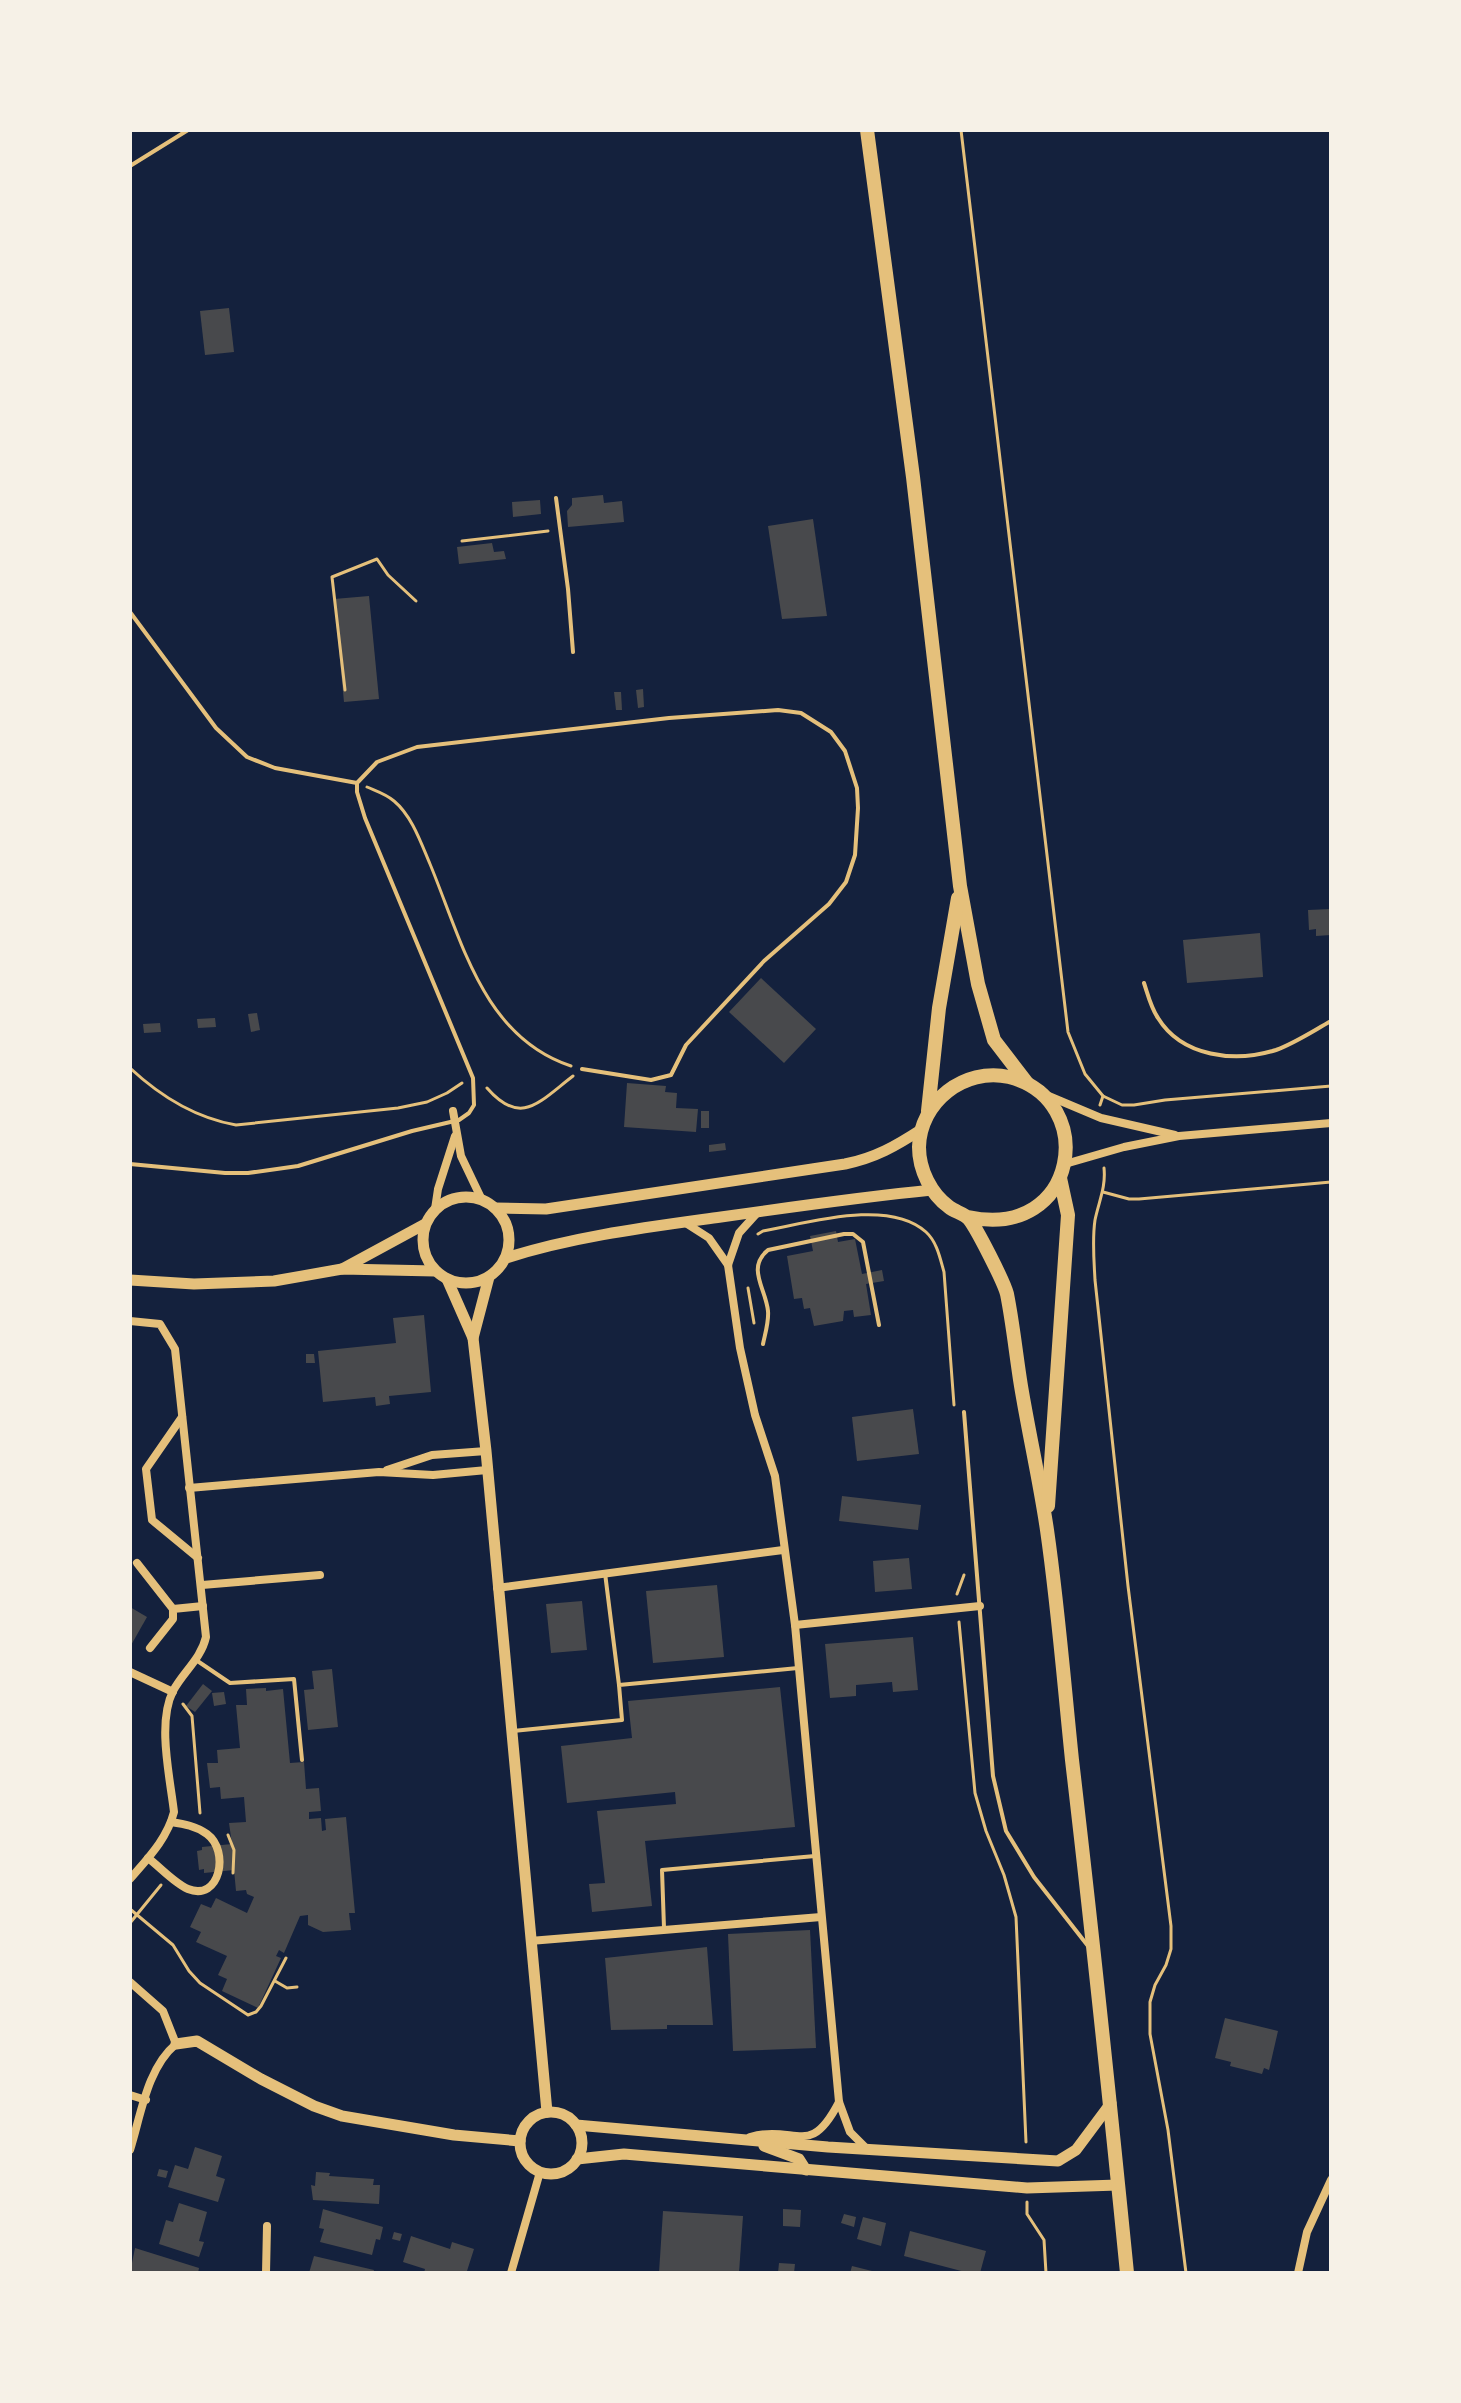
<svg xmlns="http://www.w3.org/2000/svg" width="1461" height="2403" viewBox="0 0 1461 2403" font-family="'PT Serif',serif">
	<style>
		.building { fill: #48494c }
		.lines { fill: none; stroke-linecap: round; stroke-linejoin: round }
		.path { stroke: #e5c07b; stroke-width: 3 }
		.service { stroke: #e5c07b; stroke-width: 4 }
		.minor { stroke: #e5c07b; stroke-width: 8 }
		.tertiary { stroke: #e5c07b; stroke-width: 11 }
		.primary { stroke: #e5c07b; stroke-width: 14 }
	</style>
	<rect width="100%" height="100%" fill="#14213d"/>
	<g class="building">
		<path d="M229,308L234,352L205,355L200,311Z"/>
		<path d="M603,495L604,503L622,501L624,522L568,527L567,511L572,505V498Z"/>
		<path d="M540,500L541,514L513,517L512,502Z"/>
		<path d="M813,519L827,616L782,619L768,526Z"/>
		<path d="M492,543L494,552L504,551L506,559L459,564L457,547Z"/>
		<path d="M369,596L379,699L344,702L334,599Z"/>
		<path d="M643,689L644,707L638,708L636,690Z"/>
		<path d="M614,692H621L622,710H616Z"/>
		<path d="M1331,909V935L1316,936V929L1309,930L1308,910Z"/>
		<path d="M1260,933L1263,977L1187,983L1183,940Z"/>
		<path d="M761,978L816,1029L784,1063L729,1012Z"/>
		<path d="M257,1013L260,1030L251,1032L248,1014Z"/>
		<path d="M215,1018L216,1027L198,1028L197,1019Z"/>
		<path d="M160,1023L161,1032L144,1033L143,1024Z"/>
		<path d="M627,1083L666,1086L665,1092L677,1093L676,1108L698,1109L696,1132L624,1127Z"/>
		<rect x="701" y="1111" width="8" height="17"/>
		<path d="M725,1143L726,1150L709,1152V1145Z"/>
		<path d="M836,1231L838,1242L855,1239L862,1274L882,1270L884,1281L866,1284L871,1315L854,1317L853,1310L844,1311L843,1321L814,1326L810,1308L804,1309L802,1298L794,1299L787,1256L813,1251L810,1236Z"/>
		<path d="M424,1315L431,1392L389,1396L390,1404L376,1406L375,1397L323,1402L318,1351L396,1343L393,1318Z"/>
		<path d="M306,1354H314L315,1363H306Z"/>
		<path d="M913,1409L919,1454L857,1461L852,1417Z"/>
		<path d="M842,1496L921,1505L918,1530L839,1521Z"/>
		<path d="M909,1558L912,1589L875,1592L873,1561Z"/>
		<path d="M717,1585L724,1657L653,1663L646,1591Z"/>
		<path d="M582,1601L587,1650L551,1653L546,1604Z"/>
		<path d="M130,1607L147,1617L130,1647Z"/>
		<path d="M913,1637L918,1690L893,1692L892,1682L856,1685V1696L830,1698L825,1644Z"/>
		<path d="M332,1669L338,1727L308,1730L304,1690L314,1689L312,1671Z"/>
		<path d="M203,1684L212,1691L195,1712L186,1706Z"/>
		<path d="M780,1687L795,1827L645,1841L652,1906L592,1912L589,1884L605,1883L597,1811L676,1804L675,1792L567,1803L561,1746L632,1738L628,1701Z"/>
		<path d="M266,1688V1691L283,1689L290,1763L304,1762L306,1789L319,1788L321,1811L309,1812V1819L321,1818L322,1831L326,1830L325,1819L346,1817L355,1913H349L351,1930L323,1932L308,1925V1915L300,1916L284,1953L279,1950L276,1956L281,1958L258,2008L222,1991L227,1979L218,1975L227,1956L196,1942L201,1932L190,1927L201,1904L211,1908L216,1898L247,1913L254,1897L247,1894L246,1890L236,1891L234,1870L204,1873V1869L199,1870L197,1851L202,1850V1847L232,1844L229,1823L246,1822L244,1797L221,1799L220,1787L210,1788L207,1763H218L217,1750L240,1748L236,1705H247L246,1689Z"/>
		<path d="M224,1692L226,1704L214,1706L212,1693Z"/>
		<path d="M810,1930L816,2048L733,2051L728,1934Z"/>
		<path d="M707,1947L713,2025H667V2029L611,2030L605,1958Z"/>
		<path d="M1225,2018L1278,2031L1269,2070L1264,2068L1262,2074L1230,2066L1231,2062L1215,2058Z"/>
		<path d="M195,2147L222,2156L216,2176L225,2179L218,2202L168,2187L175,2165L188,2169Z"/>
		<path d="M159,2169L168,2171L166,2178L157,2176Z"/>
		<path d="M316,2172L330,2173L329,2176L374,2179L373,2185H380L379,2204L313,2200L311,2185L315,2186Z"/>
		<path d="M179,2203L207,2212L199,2241L204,2242L199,2257L159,2244L166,2220L173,2222Z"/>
		<path d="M323,2209L383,2227L380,2240L376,2239L372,2255L320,2242L324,2229L319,2228Z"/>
		<path d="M783,2209L801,2210L800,2227L783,2226Z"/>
		<path d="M663,2211L743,2216L739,2273H659Z"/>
		<path d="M844,2214L856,2217L854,2227L841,2223Z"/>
		<path d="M863,2217L886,2223L881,2246L857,2239Z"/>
		<path d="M910,2231L986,2251L980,2273H969L904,2256Z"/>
		<path d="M394,2232L402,2234L400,2241L392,2239Z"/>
		<path d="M411,2236L450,2249L452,2242L474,2249L467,2271L424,2273L425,2269L403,2262Z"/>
		<path d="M135,2248L199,2268L198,2273H130Z"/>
		<path d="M314,2256L374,2270L373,2273H309Z"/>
		<path d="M779,2263L795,2264L794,2273H778Z"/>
		<path d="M852,2266L876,2272V2273H850Z"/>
	</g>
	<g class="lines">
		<g class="path">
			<path d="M961,130L1068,1032L1085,1074L1103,1096L1100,1105"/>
			<path d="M462,541L548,531"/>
			<path d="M345,690L332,577L377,559L388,575L416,601"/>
			<path d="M367,787C376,791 386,794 394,801C412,816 421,843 430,864C462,941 483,1037 571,1066"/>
			<path d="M130,1068C160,1096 196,1118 236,1125L398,1108L427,1102L447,1093L462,1083"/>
			<path d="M487,1088C521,1127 539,1102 573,1076"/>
			<path d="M1103,1096L1122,1105H1134L1165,1100L1331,1086"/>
			<path d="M1104,1168C1106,1187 1099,1201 1095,1220C1092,1240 1094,1260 1095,1280L1128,1586L1171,1926V1949L1166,1965L1155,1985L1150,2002V2034L1168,2130L1186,2273"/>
			<path d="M1103,1192L1129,1199H1139L1331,1182"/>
			<path d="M758,1234L763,1231C807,1223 889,1198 926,1232C937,1242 940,1258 944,1272L954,1405"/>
			<path d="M748,1288L754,1323"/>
			<path d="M957,1594L964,1575"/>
			<path d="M959,1622L975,1793L986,1831L1004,1875L1016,1917L1026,2142"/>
			<path d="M183,1704L192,1716L200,1813"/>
			<path d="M228,1835L234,1850L233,1873"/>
			<path d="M130,1909L173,1945L189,1971L200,1983L248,2015L256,2012L261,2006L286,1958"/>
			<path d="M130,1923L161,1885"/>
			<path d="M275,1981L287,1988L297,1987"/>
			<path d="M1027,2202V2214L1044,2240L1046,2273"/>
		</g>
		<g class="service">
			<path d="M130,166L188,130"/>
			<path d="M556,498L568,589L573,652"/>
			<path d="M130,612L216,728L247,757L275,768L357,783"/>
			<path d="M1144,983C1148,995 1151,1008 1158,1018C1182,1057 1235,1063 1276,1050C1295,1043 1313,1031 1331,1021"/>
			<path d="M130,1164L225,1173H248L298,1166L412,1131L459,1120L469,1113L474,1105L473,1078L365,818L357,792V783L377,762L417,747L669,718L778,710L801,713L831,732L845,751L857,788L858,808L855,855L846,882L829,904L764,961L686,1045L671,1075L651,1080L582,1069"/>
			<path d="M763,1344C765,1334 769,1322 768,1311C766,1289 746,1268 768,1250L844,1234H853L863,1242L879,1325"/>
			<path d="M964,1412L993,1776L1006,1831L1034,1877L1088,1946"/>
			<path d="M605,1573L619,1685"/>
			<path d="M196,1660L230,1683L294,1679L302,1760"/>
			<path d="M513,1731L622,1720L619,1685L798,1668"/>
			<path d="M664,1928L662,1870L815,1856"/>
		</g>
		<g class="minor">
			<path d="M1044,1094L1101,1118L1175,1135"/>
			<path d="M453,1111L461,1156L482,1200"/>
			<path d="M1065,1164L1124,1147L1179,1136L1331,1123"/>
			<path d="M435,1209L438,1189L455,1136"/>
			<path d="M758,1212L739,1233L728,1265L740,1348L755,1415L775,1476L795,1625L839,2102L850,2132L866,2148"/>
			<path d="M684,1222L709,1238L728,1265"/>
			<path d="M130,1321L160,1324L175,1349L206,1637C201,1659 183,1672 173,1691C157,1723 170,1777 174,1812C167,1839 148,1858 130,1879"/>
			<path d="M182,1417L146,1469L152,1520L198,1558"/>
			<path d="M387,1470L432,1455L486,1451"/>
			<path d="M189,1488L379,1472L433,1475L487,1470"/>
			<path d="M137,1563L173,1609"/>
			<path d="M202,1585L320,1575"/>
			<path d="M497,1588L783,1550"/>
			<path d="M795,1625L980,1606"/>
			<path d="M150,1648L173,1619V1609L203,1606"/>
			<path d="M130,1672L173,1692"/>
			<path d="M148,1858C160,1867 174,1883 188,1889C220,1902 230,1851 207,1834C196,1826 184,1824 171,1822"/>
			<path d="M530,1941L821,1917"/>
			<path d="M130,1982L163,2011L176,2044C147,2068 141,2115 130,2150"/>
			<path d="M130,2095L146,2100"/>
			<path d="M750,2137C797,2124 809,2160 839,2102"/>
			<path d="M266,2273L267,2226"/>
			<path d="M511,2273L540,2172"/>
			<path d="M1298,2273L1307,2232L1331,2180"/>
		</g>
		<g class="tertiary">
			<circle cx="466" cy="1240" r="43"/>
			<path d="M495,1208L546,1209L845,1164C875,1158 896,1146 922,1129"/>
			<path d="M506,1258C575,1236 649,1227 721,1217C791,1207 861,1197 932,1190"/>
			<path d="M342,1269L425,1224"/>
			<path d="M447,1279L473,1338L486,1451L547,2112"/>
			<path d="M130,1280L194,1284L274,1281L342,1269L435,1271"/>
			<path d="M473,1338L489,1277"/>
			<path d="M176,2044L197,2041L261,2079L314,2106L342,2116L454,2135L520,2141"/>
			<circle cx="551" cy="2143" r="31"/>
			<path d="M576,2125L828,2147L1058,2161L1076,2150L1111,2103"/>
			<path d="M764,2146L799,2159L806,2170"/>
			<path d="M577,2159L624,2154L1027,2188L1118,2185"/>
		</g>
		<g class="primary">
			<path d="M867,130L913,477L960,886L978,984L994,1040L1027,1083"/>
			<path d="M928,1111L939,1008L958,898"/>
			<path d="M968,1217C1079,1241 1099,1099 1009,1077C964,1067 920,1102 919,1147C919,1170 931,1194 949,1207C955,1212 964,1213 969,1219C977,1229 1004,1282 1007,1294C1013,1324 1016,1355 1021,1386C1029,1434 1040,1482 1047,1530C1058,1606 1064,1683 1072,1760C1092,1931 1110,2102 1127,2273"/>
			<path d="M1048,1506L1068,1215L1060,1178"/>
		</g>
	</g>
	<rect width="1461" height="2403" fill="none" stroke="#f6f1e7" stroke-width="264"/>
</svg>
